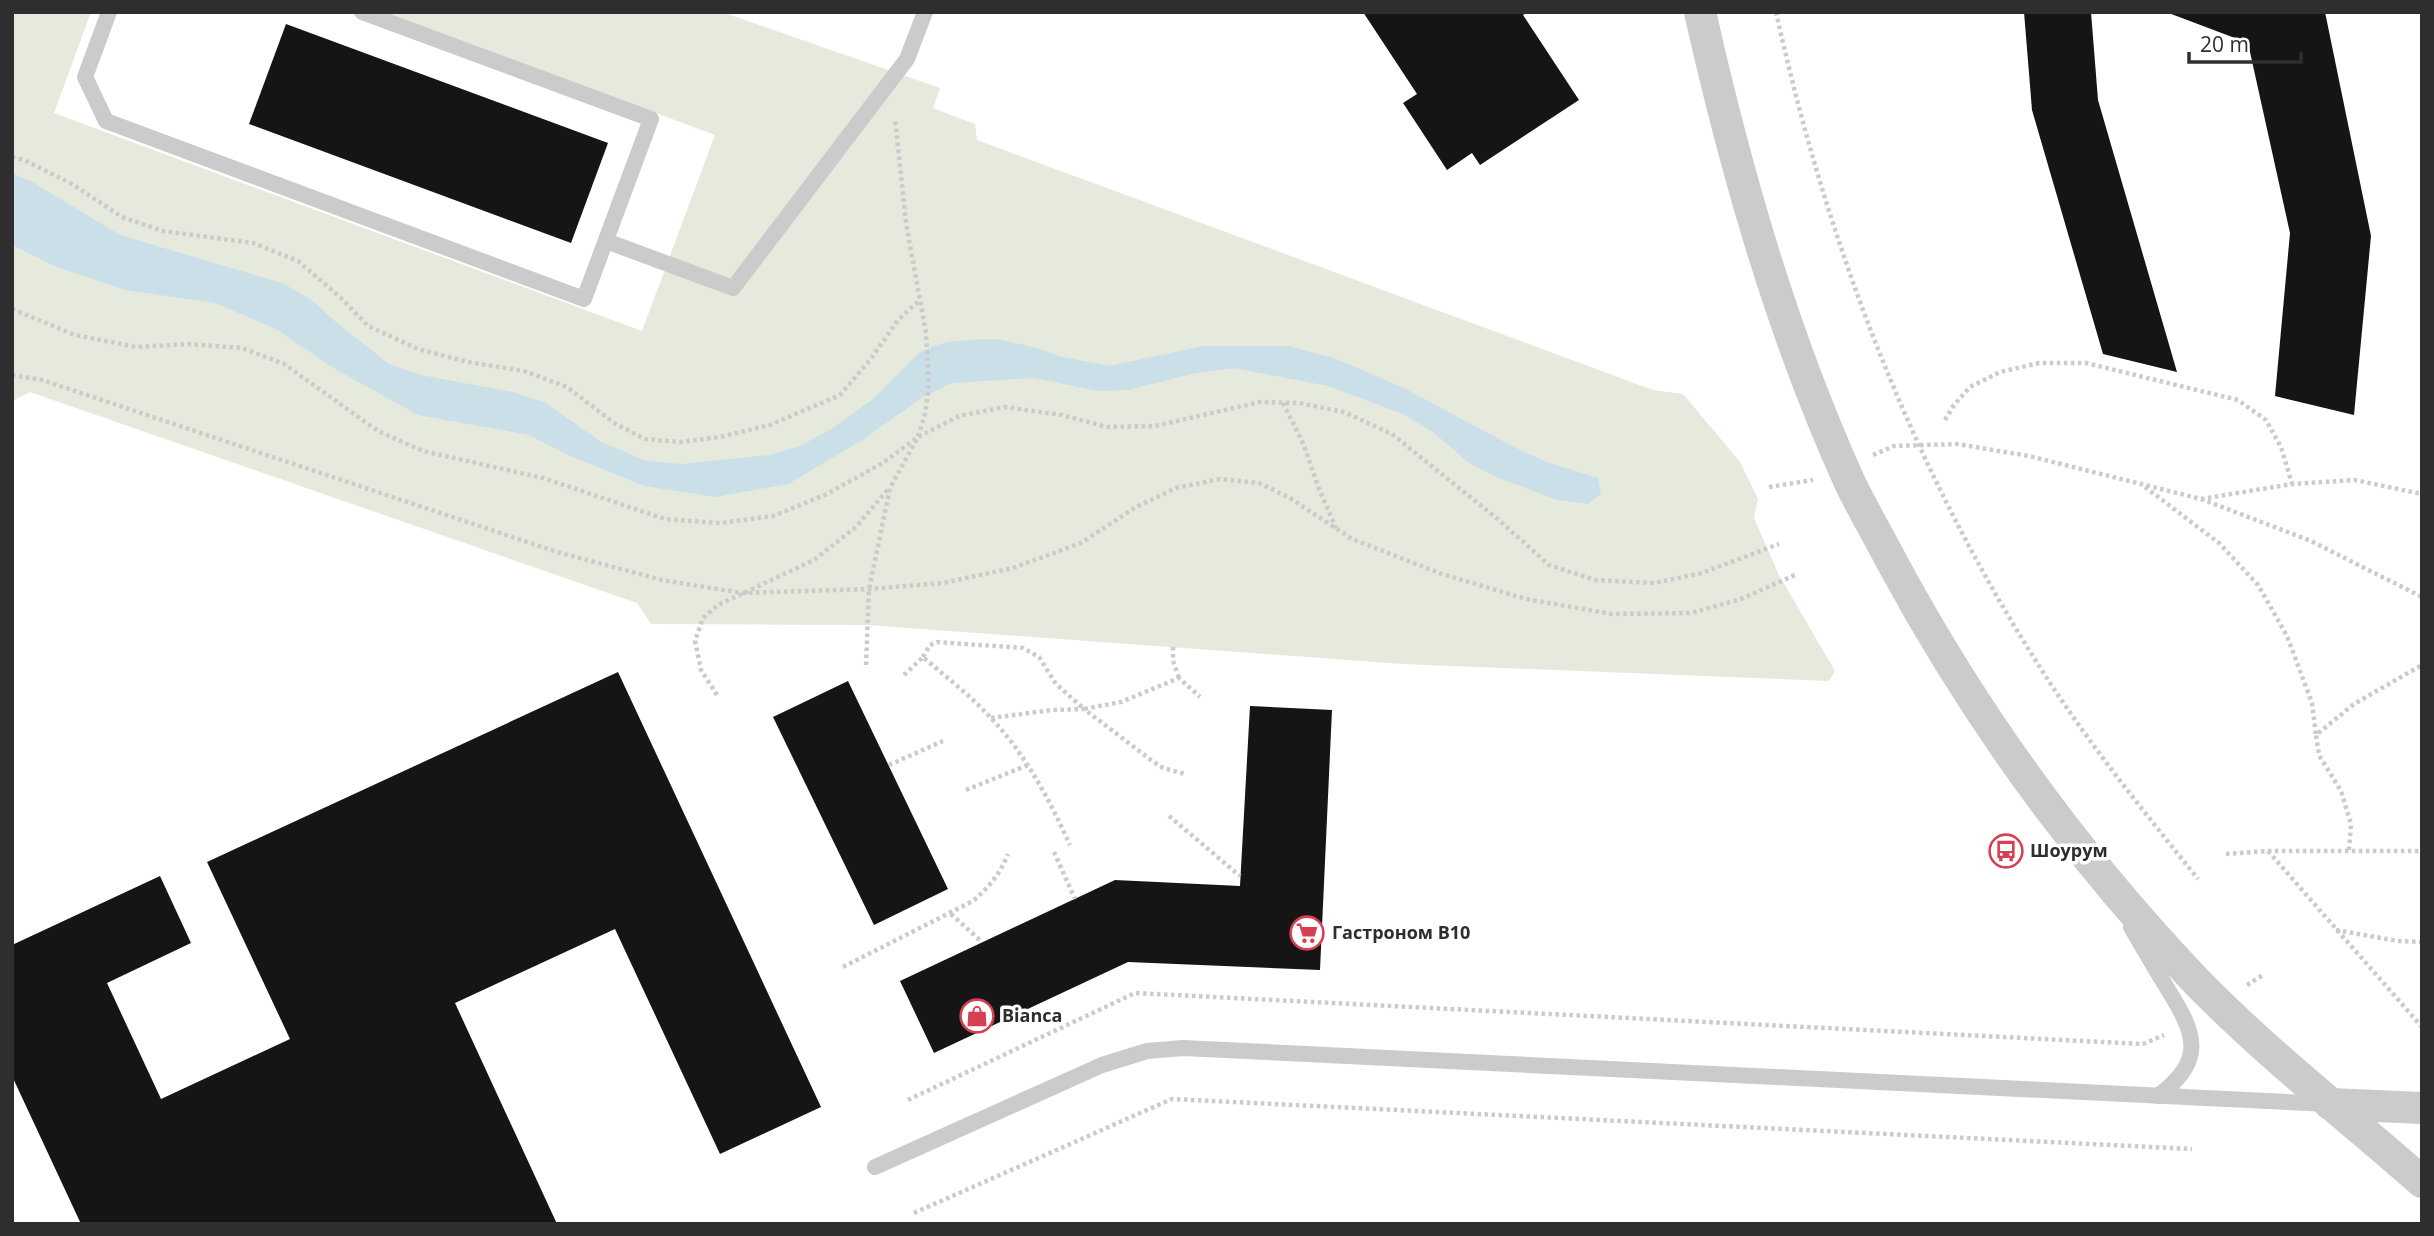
<svg xmlns="http://www.w3.org/2000/svg" width="2434" height="1236" viewBox="0 0 2434 1236" font-family="'Open Sans',sans-serif">
	<style>
		.green { fill: #e5eadd }
		.water { fill: #cbdfe9 }
		.building { fill: #151515 }
		.lines { fill: none; stroke-linecap: round; stroke-linejoin: round }
		.path { stroke: #cbcbcb; stroke-width: 4.5; stroke-dasharray: 3.5 3.5; stroke-linecap: butt }
		.lane { stroke: #cbcbcb; stroke-width: 16 }
		.street { stroke: #cbcbcb; stroke-width: 32 }
		.labels { text-anchor: middle; stroke-width: 7; stroke-linejoin: round; paint-order: stroke }
		.poi-label { font-size: 18px; font-weight: bold; fill: #2e2e2e; stroke: #fff; text-anchor: start }
	</style>
	<rect width="100%" height="100%" fill="#fff"/>
	<path class="green" d="M12,12H91L54,113L642,331L715,135L385,12H722L940,88L933,108L975,124L977,140L1653,390L1683,394L1740,462L1758,499L1754,518L1779,575L1835,671L1829,681L1403,664L867,625L651,624L637,603L30,392L12,401Z"/>
	<path class="water" d="M12,173L31,181L120,235L282,283L312,300L337,323L389,364L421,375L513,392L546,403L601,442L647,461L681,464L770,455L800,446L831,429L873,399L919,353L933,346L948,342L981,339H998L1041,349L1058,356L1109,366L1203,346H1289L1334,358L1404,388L1512,446L1544,461L1598,478L1601,494L1588,504L1557,500L1496,477L1469,463L1433,432L1403,414L1328,386L1234,368L1196,373L1128,390L1097,391L1034,378L952,383L923,397L861,441L788,484L716,497L644,486L566,454L529,435L418,415L335,369L276,329L215,303L125,290L54,266L12,245Z"/>
	<g class="building">
		<path d="M1363,12H1528L1523,15L1579,100L1480,165L1472,153L1447,170L1403,103L1417,94Z"/>
		<path d="M2024,12H2091L2098,100L2177,372L2103,354L2032,110Z"/>
		<path d="M2166,12H2325L2371,236L2354,415L2275,396L2290,233L2248,43Z"/>
		<path d="M286,24L608,143L571,243L249,124Z"/>
		<path d="M618,672L821,1107L720,1154L615,929L455,1003L557,1224H81L12,1076V945L160,876L191,943L107,983L161,1099L290,1039L207,862Z"/>
		<path d="M848,681L948,889L874,925L773,717Z"/>
		<path d="M1250,706L1332,710L1320,970L1128,962L934,1053L900,981L1115,880L1240,886Z"/>
	</g>
	<g class="lines">
		<g class="path">
			<path d="M1776,12C1829,253 1918,483 2054,689C2098,755 2148,817 2198,879"/>
			<path d="M12,157L24,160L72,184L122,217L163,231L253,243L298,261L340,297L368,326L418,349L468,362L524,371L567,387L614,423L645,439L680,442L720,437L770,425L840,395L870,360L898,320L920,300"/>
			<path d="M12,309L75,335L136,347L188,344L242,348L284,364L378,431L423,451L543,478L665,519L720,523L773,516L825,495L881,464L918,437L959,416L1005,407L1062,415L1107,427L1155,426L1260,402L1299,403L1344,412L1392,434L1500,521L1549,565L1595,580L1654,583L1702,573L1779,544"/>
			<path d="M12,375L42,380L557,552L662,580L742,593L869,589L943,583L1013,568L1081,543L1136,507L1176,488L1220,479L1259,483L1290,498L1352,539L1442,574L1526,599L1612,614L1691,613L1741,599L1795,575"/>
			<path d="M1283,403L1303,443L1319,489L1336,528"/>
			<path d="M1945,420L1954,405L1970,387L2000,372L2039,363H2086L2238,400L2266,420L2281,447L2292,484"/>
			<path d="M1873,455L1894,446L1957,444L2029,456L2201,499L2311,541L2422,597"/>
			<path d="M1769,487L1813,480"/>
			<path d="M2145,487L2219,543L2258,585L2287,636L2312,703L2316,735"/>
			<path d="M2201,499L2292,484L2355,480L2422,494"/>
			<path d="M1173,647V661L1179,678"/>
			<path d="M923,657L930,645L937,642L1023,648L1039,657L1056,684L1084,709L1121,702L1179,678L1200,697"/>
			<path d="M866,665L869,589L890,488L918,437L925,414L929,385L926,333L906,223L895,119"/>
			<path d="M904,675L923,657C946,677 971,696 991,718C1026,755 1049,799 1070,845"/>
			<path d="M717,695L701,670L695,641L703,618L718,605L814,560L856,527L889,488"/>
			<path d="M991,718L1052,710L1084,709L1151,760L1163,768L1185,774"/>
			<path d="M889,765L943,741"/>
			<path d="M966,790L1028,765"/>
			<path d="M1169,816L1240,876"/>
			<path d="M2349,850L2351,824L2341,791L2319,755L2316,735L2354,704L2422,665"/>
			<path d="M2268,851L2422,1027"/>
			<path d="M1054,852L1075,899"/>
			<path d="M2226,854L2268,851H2422"/>
			<path d="M951,914L982,942"/>
			<path d="M2336,930L2398,941L2422,942"/>
			<path d="M843,967L973,901C989,887 1000,874 1008,854"/>
			<path d="M2247,985L2263,975"/>
			<path d="M908,1100L1135,993L2122,1043L2143,1044L2164,1035"/>
			<path d="M914,1213L1172,1099L2192,1149"/>
		</g>
		<g class="lane">
			<path d="M109,12L85,77L106,121L584,299L651,119L362,12"/>
			<path d="M606,241L733,288L907,59L925,12"/>
			<path d="M2131,927C2143,948 2155,968 2167,988C2195,1033 2207,1059 2158,1096"/>
			<path d="M875,1167L1102,1065L1147,1051L1183,1048L2328,1104"/>
		</g>
		<g class="street">
			<path d="M1700,12C1736,172 1782,333 1850,483C1863,510 1879,537 1893,564C1975,716 2076,855 2195,980C2266,1053 2346,1115 2422,1182"/>
			<path d="M2330,1104L2422,1108"/>
		</g>
	</g>
	<defs>
		<symbol id="bus-ring" viewBox="-11 -11 22 22"><circle r="9.5" fill="#fff" stroke="#d54055" stroke-width="1.5"/><path d="M-5-6H5V4H4V6H2V4H-2V6H-4V4H-5ZM-3.5-4V0h7V-4ZM-3.5 1.2v1.5H-2V1.2ZM2 1.2v1.5H3.5V1.2Z" fill="#d54055"/></symbol>
		<symbol id="supermarket-ring" viewBox="-11 -11 22 22"><circle r="9.5" fill="#fff" stroke="#d54055" stroke-width="1.5"/><path d="M-6-5.5h2.5l.6 2H6L4.5 2H-2.5L-4.4-4H-6ZM-1.5 3.2a1.3 1.3 0 1 0 .1 0ZM3 3.2a1.3 1.3 0 1 0 .1 0Z" fill="#d54055"/></symbol>
		<symbol id="shop-ring" viewBox="-11 -11 22 22"><circle r="9.5" fill="#fff" stroke="#d54055" stroke-width="1.5"/><path d="M-5-2.5h2.3a2.7 3.5 0 0 1 5.4 0H5L5.5 6h-11ZM-1.5-2.5h3a1.5 2.3 0 0 0-3 0Z" fill="#d54055"/></symbol>
	</defs>
	<g fill-rule="evenodd">
		<use href="#bus-ring" x="1987" y="832" width="38" height="38"/>
		<use href="#supermarket-ring" x="1288" y="914" width="38" height="38"/>
		<use href="#shop-ring" x="958" y="997" width="38" height="38"/>
	</g>
	<g class="labels">
		<g class="poi-label">
			<text x="2030" y="857">Шоурум</text>
			<text x="1332" y="939">Гастроном B10</text>
			<text x="1002" y="1022">Bianca</text>
		</g>
	</g>
	<rect width="2434" height="1236" fill="none" stroke="#2e2e2e" stroke-width="28"/>
	<path d="M2189 52v10h112v-10" fill="none" stroke="#2e2e2e" stroke-width="3.5"/>
	<text x="2200" y="52" font-size="21" fill="#2e2e2e" stroke="#ffffff" stroke-width="5" paint-order="stroke">20 m</text>
</svg>
